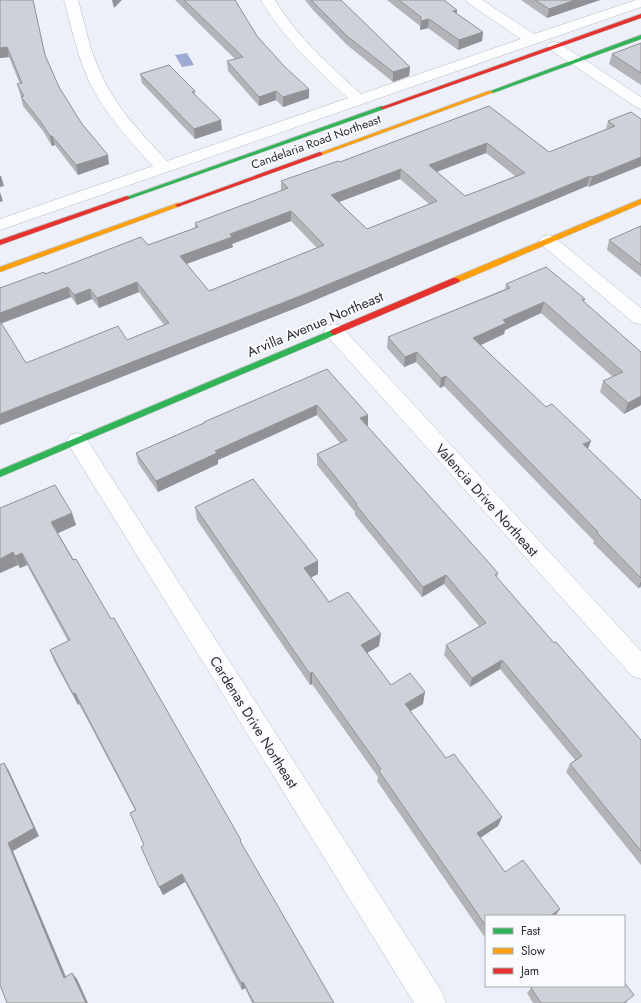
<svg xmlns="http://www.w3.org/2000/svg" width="641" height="1003" viewBox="0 0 641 1003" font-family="Jost,sans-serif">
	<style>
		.water { fill: #9dabd4 }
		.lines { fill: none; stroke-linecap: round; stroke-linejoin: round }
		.street-casing { stroke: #b8bac0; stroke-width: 1 }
		.fast-casing { stroke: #b8bac0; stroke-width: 1 }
		.slow-casing { stroke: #b8bac0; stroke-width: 1 }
		.jam-casing { stroke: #b8bac0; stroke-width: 1 }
		.street { fill: #fcfdfe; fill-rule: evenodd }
		.fast { fill: #30b455; fill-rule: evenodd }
		.slow { fill: #ff9f0a; fill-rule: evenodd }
		.jam { fill: #e5322d; fill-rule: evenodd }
		.wall { fill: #b2b4ba; fill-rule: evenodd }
		.shaded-wall { fill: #919297 }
		.building { fill: #cfd1d8; stroke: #919297; fill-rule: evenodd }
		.labels { text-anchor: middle; stroke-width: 4; stroke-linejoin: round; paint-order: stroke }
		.far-street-label { font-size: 12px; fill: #2b2d32; stroke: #fafbfe }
		.street-label { font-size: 14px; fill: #2b2d32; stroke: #fafbfe }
	</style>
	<rect width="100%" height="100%" fill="#edf0f8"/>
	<path class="water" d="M187,53L194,65L182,67L175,55Z"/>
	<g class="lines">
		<defs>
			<g id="street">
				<path d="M64,0H78C85,25 90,52 102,76C117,109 143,135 167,161L348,98C315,68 284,39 261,0H275C297,37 329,65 361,94L521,39L468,3L466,0H482L534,34L636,0H641V7L0,230V219L153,166C128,139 100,109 86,74C76,50 71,25 64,0Z"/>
				<path d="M554,42L559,43L641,97V109L636,107L549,49L547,46L549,43Z"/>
				<path d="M548,235L554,237L641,308V324L634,323L542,245L539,241L542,237Z"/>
				<path d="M334,324L341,326L641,651V679L632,676L327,336L324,331L327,326Z"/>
				<path d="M77,433L84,435L442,992L446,1003H414L70,447L67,441L70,435Z"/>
			</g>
			<g id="fast">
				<path d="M641,35V39L493,93L488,92Z"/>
				<path d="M382,106L385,108L384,109L129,199H125L124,198Z"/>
				<path d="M334,329L338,332L337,334L0,477V470Z"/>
			</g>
			<g id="slow">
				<path d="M489,91L494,92L322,155L317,154Z"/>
				<path d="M641,199V204L459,282H456L452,280L453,278Z"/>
				<path d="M178,203L181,205L180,206L0,272V267Z"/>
			</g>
			<g id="jam">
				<path d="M641,14V18L384,109L379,108Z"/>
				<path d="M320,152L322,153V155L180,206L178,207L175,205Z"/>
				<path d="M127,196L129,197V199L0,245V240Z"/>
				<path d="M453,278H456L460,280L459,282L337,334L334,335L330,332L331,330Z"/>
			</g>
		</defs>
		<use href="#street" class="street-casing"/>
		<use href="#fast" class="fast-casing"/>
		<use href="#slow" class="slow-casing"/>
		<use href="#jam" class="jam-casing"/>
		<use href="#street" class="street"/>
		<use href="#fast" class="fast"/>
		<use href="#slow" class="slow"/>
		<use href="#jam" class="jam"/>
	</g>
	<g class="wall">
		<path d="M0,0L45,55L59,87L82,124L109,164L78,175L55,145L52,146L43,131L23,106L21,97L20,94L17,84H20L9,57L0,58Z"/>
		<path d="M175,0H235L257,36L309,98L283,107L276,100L259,106L228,71L227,61L235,59Z"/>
		<path d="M305,0H341L410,67L409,76L393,82L347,45L312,9Z"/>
		<path d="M387,0H444L457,10V14L483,32L482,41L458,50L428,28L420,30V26Z"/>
		<path d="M521,0H600L547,18Z"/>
		<path d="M641,43V85L609,64L612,54Z"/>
		<path d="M140,74L195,91V94L222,130L195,139L142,83Z"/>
		<path d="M489,106L549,152L606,129L608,121L631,112L589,187L587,186L301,306L0,425V288L45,274L148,245L195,228V223L281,191V181L340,162ZM486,153L515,176L465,196L437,172ZM400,179L429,204L367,229L339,202ZM291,221L317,248L209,291L186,264L233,247L232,244ZM139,292L164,325L127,340L26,363L1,323L71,297L77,305L92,299L99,308Z"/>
		<path d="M641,226V277L607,250L609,240Z"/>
		<path d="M506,284L585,299L584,302L641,352V405L624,414L600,392L603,381L613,377L541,313L505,330L504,334L481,345L641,500V588L640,587L638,588L593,543L594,541L444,386L440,388L416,362L404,367L387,348L388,337L505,289Z"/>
		<path d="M327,369L368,425L367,426L498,573L497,578L554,643L641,740V865L566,772L570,764L575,760L500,669L470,687L444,655L446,645L479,626L444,584L422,597L355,515V512L317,465V454L340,443L317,415L218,460V464L158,492L138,463L136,453L204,423V422Z"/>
		<path d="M195,507L318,561V574L311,577L329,602L379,646L367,653L391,685L423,704L410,711L446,758L502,817L498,826L480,838L505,872L560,909L555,916H486V939L377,781L378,777L312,684L310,685L197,520Z"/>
		<path d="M0,508L76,525L58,533L242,845L334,1003H252L245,988L242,990L185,882L163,895L141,847L144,845L130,813L135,810L79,704L78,705L54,661L50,650L68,641L27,565L20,568L18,565L0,573Z"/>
		<path d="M531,988L628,1001L626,1003H533L527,993Z"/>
	</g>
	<g class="shaded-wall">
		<path d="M112,0H122L114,8Z"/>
		<path d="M575,0H600L547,18L549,9Z"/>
		<path d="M457,10L456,19L453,11Z"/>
		<path d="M429,19L428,28L420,30L421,21Z"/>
		<path d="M483,32L482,41L458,50L459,40Z"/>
		<path d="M7,47L9,57L0,58V48Z"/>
		<path d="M410,67L409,76L393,82V72Z"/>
		<path d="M309,89V98L283,107V97Z"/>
		<path d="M276,91V100L259,106V97Z"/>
		<path d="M221,120L222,130L195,139L194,129Z"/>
		<path d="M50,136H52L55,145L52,146Z"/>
		<path d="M487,143L486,153L428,175L429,165Z"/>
		<path d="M108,155L109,164L78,175L76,165Z"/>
		<path d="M641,157V166L589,187L592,177Z"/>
		<path d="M401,169L400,179L331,205V195Z"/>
		<path d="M0,176H1L4,186L0,187Z"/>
		<path d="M590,176L587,186L301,306L0,425V414Z"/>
		<path d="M0,192L3,201L0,202Z"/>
		<path d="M291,211V221L232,244L233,247L181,266L180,256L230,234Z"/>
		<path d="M137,282L139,292L99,308L97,298Z"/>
		<path d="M68,287L71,297L0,324V313Z"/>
		<path d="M90,289L92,299L77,305L74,295Z"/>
		<path d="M544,302L541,313L505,330L504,334L472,349L473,338L503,320Z"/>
		<path d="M417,352L416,362L404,367L405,357Z"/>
		<path d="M446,376L444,386L440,388L441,378Z"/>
		<path d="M641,396V405L624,414L628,403Z"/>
		<path d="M317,405V415L218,460V464L158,492L156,481L215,451Z"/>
		<path d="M368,415V425L360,429V418Z"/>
		<path d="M591,441L587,451L583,444Z"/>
		<path d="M72,513L76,525L56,534L51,522Z"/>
		<path d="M13,552L18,565L0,573V559Z"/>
		<path d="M22,553L27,565L20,568L15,556Z"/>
		<path d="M318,561V574L304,581V568Z"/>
		<path d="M446,575L444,584L422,597L423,587Z"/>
		<path d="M641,581V585L640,587L638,588Z"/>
		<path d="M381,634L379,646L360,657L361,645Z"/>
		<path d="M502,660L500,669L470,687L472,678Z"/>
		<path d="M312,672V684L310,685V674Z"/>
		<path d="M425,692L423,704L404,715L405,704Z"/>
		<path d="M75,693L79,704L78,705L73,694Z"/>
		<path d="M4,763L9,771L39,836L13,851L69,984L64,978L8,843Z"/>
		<path d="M502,817L498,826L474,842L477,833Z"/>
		<path d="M182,874L185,882L163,895L159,887Z"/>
		<path d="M560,909L555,916H550Z"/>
		<path d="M72,973L77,979L88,1003H86Z"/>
		<path d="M243,982L245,988L242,990L241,983Z"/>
	</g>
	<g class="building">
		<path d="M0,0H33L45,55L59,87L82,124L108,155L76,165L52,136H50L41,122L21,97L24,96L17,84L22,83L7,47L0,48Z"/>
		<path d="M184,0H235L257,36L285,67L309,89L283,97L276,91L259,97L227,61L243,57Z"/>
		<path d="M311,0H341L410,67L393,72L347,36Z"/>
		<path d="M399,0H444L457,10L453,11L483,32L459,40L429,19L421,21V17Z"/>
		<path d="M535,0H575L549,9Z"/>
		<path d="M641,43V73L612,54Z"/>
		<path d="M169,65L195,91L192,92L221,120L194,129L140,74Z"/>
		<path d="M489,106L549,152L615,126L608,121L631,112L641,119V157L592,177L590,176L300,296L0,414V321L26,363L118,326L127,340L169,323L137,282L97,298L90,289L74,295L68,287L0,313V288L44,272L45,274L141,237L148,245L198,227L195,223L288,188L281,181L338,161L340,162ZM487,143L525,173L465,196L429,165ZM401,169L437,201L367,229L331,195ZM291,211L324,245L209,291L180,256L232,237L230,234Z"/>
		<path d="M641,226V265L609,240Z"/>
		<path d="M546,267L585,299L582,300L641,352V396L628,403L603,381L623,372L544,302L503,320L506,323L473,338L546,407L552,404L591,441L583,444L641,500V578L597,533L598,532L446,376L441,378L417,352L405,357L388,337L510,288L506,284Z"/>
		<path d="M327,369L368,415L360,418L498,573L495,575L554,643L556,642L641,740V851L570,764L582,756L502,660L472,678L446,645L486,623L446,575L423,587L356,505L357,504L317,454L347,440L317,405L215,451L217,453L156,481L136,453L204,423V422Z"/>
		<path d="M253,479L318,561L304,568L329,602L348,592L381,634L361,645L391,685L410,673L425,692L405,704L446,758L454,754L502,817L477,833L505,872L523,860L560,909L550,916H486V926L379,771L381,769L312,672L310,674L195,507Z"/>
		<path d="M55,485L72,513L51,522L73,560L76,559L111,619L114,618L241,840L240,841L334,1003H254L243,982L241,983L182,874L159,887L141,847L144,845L130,813L136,810L75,693L73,694L50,650L70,640L22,553L15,556L13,552L0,559V508Z"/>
		<path d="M4,763L34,828L8,843L64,978L72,973L86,1003H7L0,985V765Z"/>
		<path d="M624,982L634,995L624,1003H541L531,988L533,986H624Z"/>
	</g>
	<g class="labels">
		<g class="far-street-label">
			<text transform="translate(316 142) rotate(-20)" y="4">Candelaria Road Northeast</text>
		</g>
		<g class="street-label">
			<text transform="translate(315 324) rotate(-23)" y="5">Arvilla Avenue Northeast</text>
			<text transform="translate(487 500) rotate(48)" y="5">Valencia Drive Northeast</text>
			<text transform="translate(254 722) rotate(58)" y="5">Cardenas Drive Northeast</text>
		</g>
	</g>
	<rect x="485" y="915" width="140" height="72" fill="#fafbfe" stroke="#a7a9ac"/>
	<rect x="493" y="928" width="20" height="6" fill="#30b455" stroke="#a7a9ac"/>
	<text x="521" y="935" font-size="12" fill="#2b2d32">Fast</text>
	<rect x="493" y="948" width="20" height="6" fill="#ff9f0a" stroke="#a7a9ac"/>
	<text x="521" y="955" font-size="12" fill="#2b2d32">Slow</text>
	<rect x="493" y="968" width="20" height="6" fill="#e5322d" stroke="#a7a9ac"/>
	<text x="521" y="975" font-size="12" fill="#2b2d32">Jam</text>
</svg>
